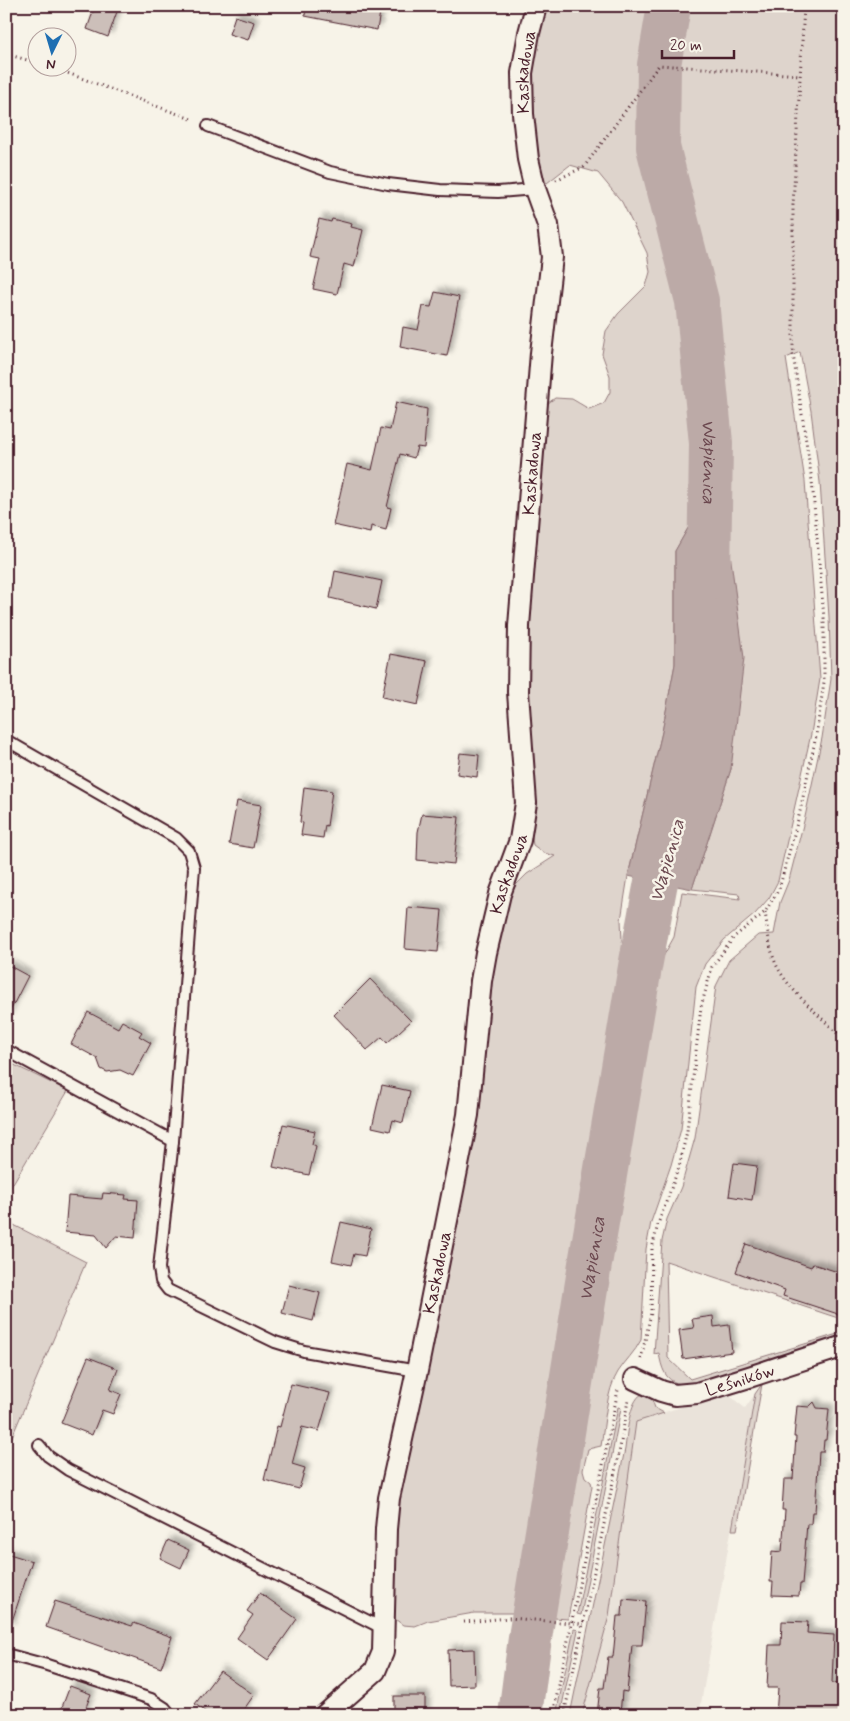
<svg xmlns="http://www.w3.org/2000/svg" width="850" height="1721" viewBox="0 0 850 1721" font-family="Mynerve,sans-serif">
	<style>
		.built { fill: #eae3da }
		.green { fill: #ded4cc; stroke: #947a7c }
		.water { fill: #bcaaa7; stroke: #8e7275 }
		.lines { fill: none; stroke-linecap: round; stroke-linejoin: round }
		.river { stroke: #bcaaa7; stroke-width: 44 }
		.building { fill: #ccbfb9; stroke: #4a1f2b; filter: url(#shadow) }
		.service-casing { stroke: #4a1f2b; stroke-width: 14 }
		.minor-casing { stroke: #4a1f2b; stroke-width: 24 }
		.path { stroke: #4a1f2b; stroke-width: 3; stroke-dasharray: 1 4; stroke-linecap: butt }
		.service { stroke: #f7f3e8; stroke-width: 10 }
		.minor { stroke: #f7f3e8; stroke-width: 20 }
		.labels { text-anchor: middle; stroke-width: 5; stroke-linejoin: round; paint-order: stroke }
		.street-label { font-size: 18px; fill: #4a1f2b; stroke: #f7f3e8 }
		.water-label { font-size: 19px; font-style: italic; fill: #6c4950; stroke: #f7f3e8 }
	</style>
	<defs>
		<filter id="shadow"><feDropShadow dx="4.5" dy="-4.5" stdDeviation="2.5" flood-color="#0004"/></filter>
	</defs>
	<rect width="100%" height="100%" fill="#f7f3e8"/>
	<filter id="ink" filterUnits="userSpaceOnUse"><feTurbulence type="fractalNoise" baseFrequency=".02" numOctaves="2"/><feDisplacementMap in="SourceGraphic" scale="10" xChannelSelector="R" yChannelSelector="G"/><feConvolveMatrix kernelMatrix="1 2 1 2 8 2 1 2 1" color-interpolation-filters="sRGB"/></filter>
	<g filter="url(#ink)">
		<path class="built" d="M726,1393L745,1408L755,1394L699,1715H582L609,1616L636,1421Z"/>
		<g class="green">
			<path d="M541,6H655L648,63L647,148L681,301L695,443V516L675,551V664L662,732L628,876L621,920L622,940L628,971L602,1121L528,1613H474L428,1621L415,1626L403,1625L395,1619L391,1609L392,1530L501,922L510,896L516,885L527,874L555,856L544,853L533,845L531,832L524,657L544,406L555,398L572,399L589,409L604,403L610,392V376L602,354L606,331L618,314L646,286L650,272L647,253L622,202L598,173L570,165L547,183L538,180L528,80Z"/>
			<path d="M683,6H844V1320L666,1261L668,1358L690,1379L844,1332V1338L706,1384C677,1386 664,1386 659,1353L654,1354L662,1241L667,1219L681,1187L695,1138L716,986L729,960L758,935L774,934L780,902L789,880L805,817L822,738L831,679L829,617L820,482L811,411L800,352L786,358L805,481L820,679L811,734L778,881L769,898L755,914L724,940L705,964L696,987L681,1129L671,1165L651,1222L646,1249L641,1340C635,1352 625,1361 618,1372C606,1391 605,1423 601,1446L588,1449L583,1470L585,1477L591,1482L592,1486L568,1619L541,1617L653,975L674,937L682,892L740,899L739,894L692,889L731,769L730,553L716,519L723,442L710,297L670,137Z"/>
			<path d="M6,1061L68,1091L6,1195Z"/>
			<path d="M6,1221L86,1262L11,1439L6,1436Z"/>
			<path d="M762,1384L737,1530H732L755,1394Z"/>
			<path d="M642,1394L651,1397L655,1408L664,1413L636,1422L609,1616L582,1715H570L625,1449C627,1434 629,1401 642,1394Z"/>
			<path d="M618,1407L621,1408L581,1615L577,1614Z"/>
			<path d="M574,1629L578,1630L560,1715H556Z"/>
		</g>
		<path class="water" d="M695,516L716,519L730,553L744,658L731,769L692,889L628,876L662,732L675,664V551Z"/>
		<g class="lines">
			<g class="river">
				<path id="s1" d="M669,6L659,65L658,147L697,301L711,443L709,579"/>
				<path id="s2" d="M520,1715L530,1638L590,1264L640,967L656,882L675,825"/>
			</g>
		</g>
		<g class="building">
			<path d="M95,6H119L108,37L87,29Z"/>
			<path d="M306,6H381L377,30L305,16Z"/>
			<path d="M235,16L254,22L248,40L229,34Z"/>
			<path d="M319,219L331,222L332,219L352,224L351,227L363,230L354,267L344,264L337,294L313,289L320,259L310,257Z"/>
			<path d="M435,292L459,297L447,356L400,347L403,327L418,330L423,306L431,307Z"/>
			<path d="M396,402L427,409L424,448L417,447L414,458L400,454L387,507L391,508L386,530L371,526L370,533L333,525L347,464L372,470L381,428L390,430Z"/>
			<path d="M335,571L382,581L376,609L330,598Z"/>
			<path d="M391,654L427,661L418,705L382,697Z"/>
			<path d="M460,753L479,755L477,777L457,774Z"/>
			<path d="M304,787L332,791L327,826L325,825L323,838L301,835L303,823L300,822Z"/>
			<path d="M237,801L261,805L253,848L229,844Z"/>
			<path d="M422,814L459,817L454,864L417,860L418,832Z"/>
			<path d="M408,907L442,910L438,952L405,949Z"/>
			<path d="M6,964L28,976L6,1019Z"/>
			<path d="M370,979L411,1021L387,1043L382,1037L367,1050L334,1015Z"/>
			<path d="M88,1012L118,1028L122,1021L142,1032L139,1036L151,1043L133,1076L120,1070L107,1072L101,1069L97,1058L71,1044Z"/>
			<path d="M382,1085L410,1091L403,1123L393,1120L390,1131L372,1127Z"/>
			<path d="M283,1124L315,1131L312,1144L316,1146L309,1175L273,1167Z"/>
			<path d="M734,1163L757,1166L752,1200L729,1196Z"/>
			<path d="M103,1193L126,1195L125,1199L138,1200L135,1238L116,1236L106,1248L96,1235L65,1232L68,1196L102,1199Z"/>
			<path d="M341,1222L371,1229L365,1256L354,1254L351,1265L332,1261Z"/>
			<path d="M746,1244L811,1267L813,1264L844,1274V1316L783,1296L785,1290L736,1272Z"/>
			<path d="M289,1285L320,1293L313,1321L282,1313Z"/>
			<path d="M713,1316L714,1327L729,1325L732,1352L683,1359L679,1330L694,1328L692,1319Z"/>
			<path d="M88,1357L118,1369L110,1390L121,1394L113,1414L102,1410L92,1435L61,1423Z"/>
			<path d="M291,1384L330,1393L319,1431L302,1427L292,1464L305,1468L299,1489L264,1480L277,1426L280,1427Z"/>
			<path d="M814,1402L817,1408L829,1409L826,1440H824L823,1452H819L815,1512H812L811,1524H807L802,1584H800L799,1596L772,1595L773,1582H770L772,1551L782,1552L785,1510H782L784,1479H793L796,1437H794L797,1406L809,1407Z"/>
			<path d="M168,1540L189,1550L181,1568L160,1558Z"/>
			<path d="M6,1553L32,1561L10,1627L6,1626Z"/>
			<path d="M260,1593L297,1619L268,1660L237,1638L253,1615L247,1611Z"/>
			<path d="M623,1599L646,1601L642,1645H632L627,1692L622,1691L620,1715H597L600,1688H604L608,1657H613L617,1616H622Z"/>
			<path d="M55,1601L132,1626L134,1623L172,1637L161,1668L46,1627Z"/>
			<path d="M782,1621L808,1622L807,1633L834,1635L832,1683L844,1684V1715H776L778,1688H767L769,1645H781Z"/>
			<path d="M474,1649L475,1685L449,1686L448,1650Z"/>
			<path d="M220,1671L254,1695L240,1715H210L195,1704Z"/>
			<path d="M70,1686L91,1694L83,1715H59Z"/>
			<rect x="394" y="1696" width="31" height="19"/>
		</g>
		<g class="lines">
			<defs>
				<g id="service">
					<path d="M208,126L330,172L388,184L440,190L498,192L535,189"/>
					<path d="M6,740L176,838L189,851L194,868L173,1141"/>
					<path d="M6,1050L173,1141L159,1268L161,1281L168,1290L275,1342L304,1351L417,1371"/>
					<path d="M39,1445L48,1456L68,1470L384,1629"/>
					<path d="M6,1654L47,1665L151,1699L165,1708L171,1715"/>
				</g>
				<g id="minor">
					<path id="s3" d="M635,1379L661,1391L675,1395L697,1393L749,1377L844,1346"/>
					<path id="s4" d="M325,1715L375,1671L383,1652L386,1529L389,1498L417,1371L468,1115L481,981L486,953L500,894L520,840L526,803L518,692L519,626L541,353L552,257L548,225L535,189L528,159L523,114L522,73L529,33L536,6"/>
				</g>
			</defs>
			<use href="#service" class="service-casing"/>
			<use href="#minor" class="minor-casing"/>
			<g class="path">
				<path d="M6,54L38,63"/>
				<path d="M54,68L194,120"/>
				<path d="M556,180L584,167L659,65L800,75"/>
				<path d="M765,912C768,930 769,952 778,968C791,993 824,1019 844,1040"/>
				<path d="M641,1359L651,1313L652,1249L658,1224L679,1167L687,1131L701,1007L712,967L734,937L765,912L779,889L799,816L816,736L824,682V618L812,481L793,354V205L804,6"/>
				<path d="M464,1622L509,1618L584,1624"/>
				<path d="M553,1715L618,1390"/>
				<path d="M564,1715L620,1448L628,1400"/>
			</g>
			<use href="#service" class="service"/>
			<use href="#minor" class="minor"/>
		</g>
	</g>
	<g class="labels">
		<g class="street-label">
			<text dy="6" stroke="none"><textPath href="#s4" startOffset="1688">Kaskadowa</textPath></text>
			<text dy="6" stroke="none"><textPath href="#s4" startOffset="1282">Kaskadowa</textPath></text>
			<text dy="6" stroke="none"><textPath href="#s4" startOffset="878">Kaskadowa</textPath></text>
			<text dy="6" stroke="none"><textPath href="#s4" startOffset="472">Kaskadowa</textPath></text>
			<text dy="6" stroke="none"><textPath href="#s3" startOffset="110">Leśników</textPath></text>
		</g>
		<g class="water-label">
			<text dy="7" stroke="none"><textPath href="#s1" startOffset="462">Wapienica</textPath></text>
			<text transform="translate(666 860) rotate(-74)" y="7">Wapienica</text>
			<text dy="7" stroke="none"><textPath href="#s2" startOffset="462">Wapienica</textPath></text>
		</g>
	</g>
	<rect width="850" height="1721" fill="none" stroke="#f7f3e8" stroke-width="25"/>
	<rect x="12" y="12" width="825" height="1696" fill="none" stroke="#4a1f2b" stroke-width="2" filter="url(#ink)"/>
	<g transform="translate(52 52) rotate(185)"><circle r="24" fill="#f7f3e8" stroke="#b29e9c"/>
	<path d="M0-4L9 19L0 12L-9 19Z" fill="#1f6fb2"/>
	<text y="-8" font-size="14" font-weight="bold" text-anchor="middle" fill="#4a1f2b">N</text>
	</g>
	<path d="M662 50v8h72v-8" fill="none" stroke="#4a1f2b" stroke-width="2.5"/>
	<text x="670" y="50" font-size="15" fill="#4a1f2b" stroke="#f7f3e8" stroke-width="4" paint-order="stroke">20 m</text>
</svg>
